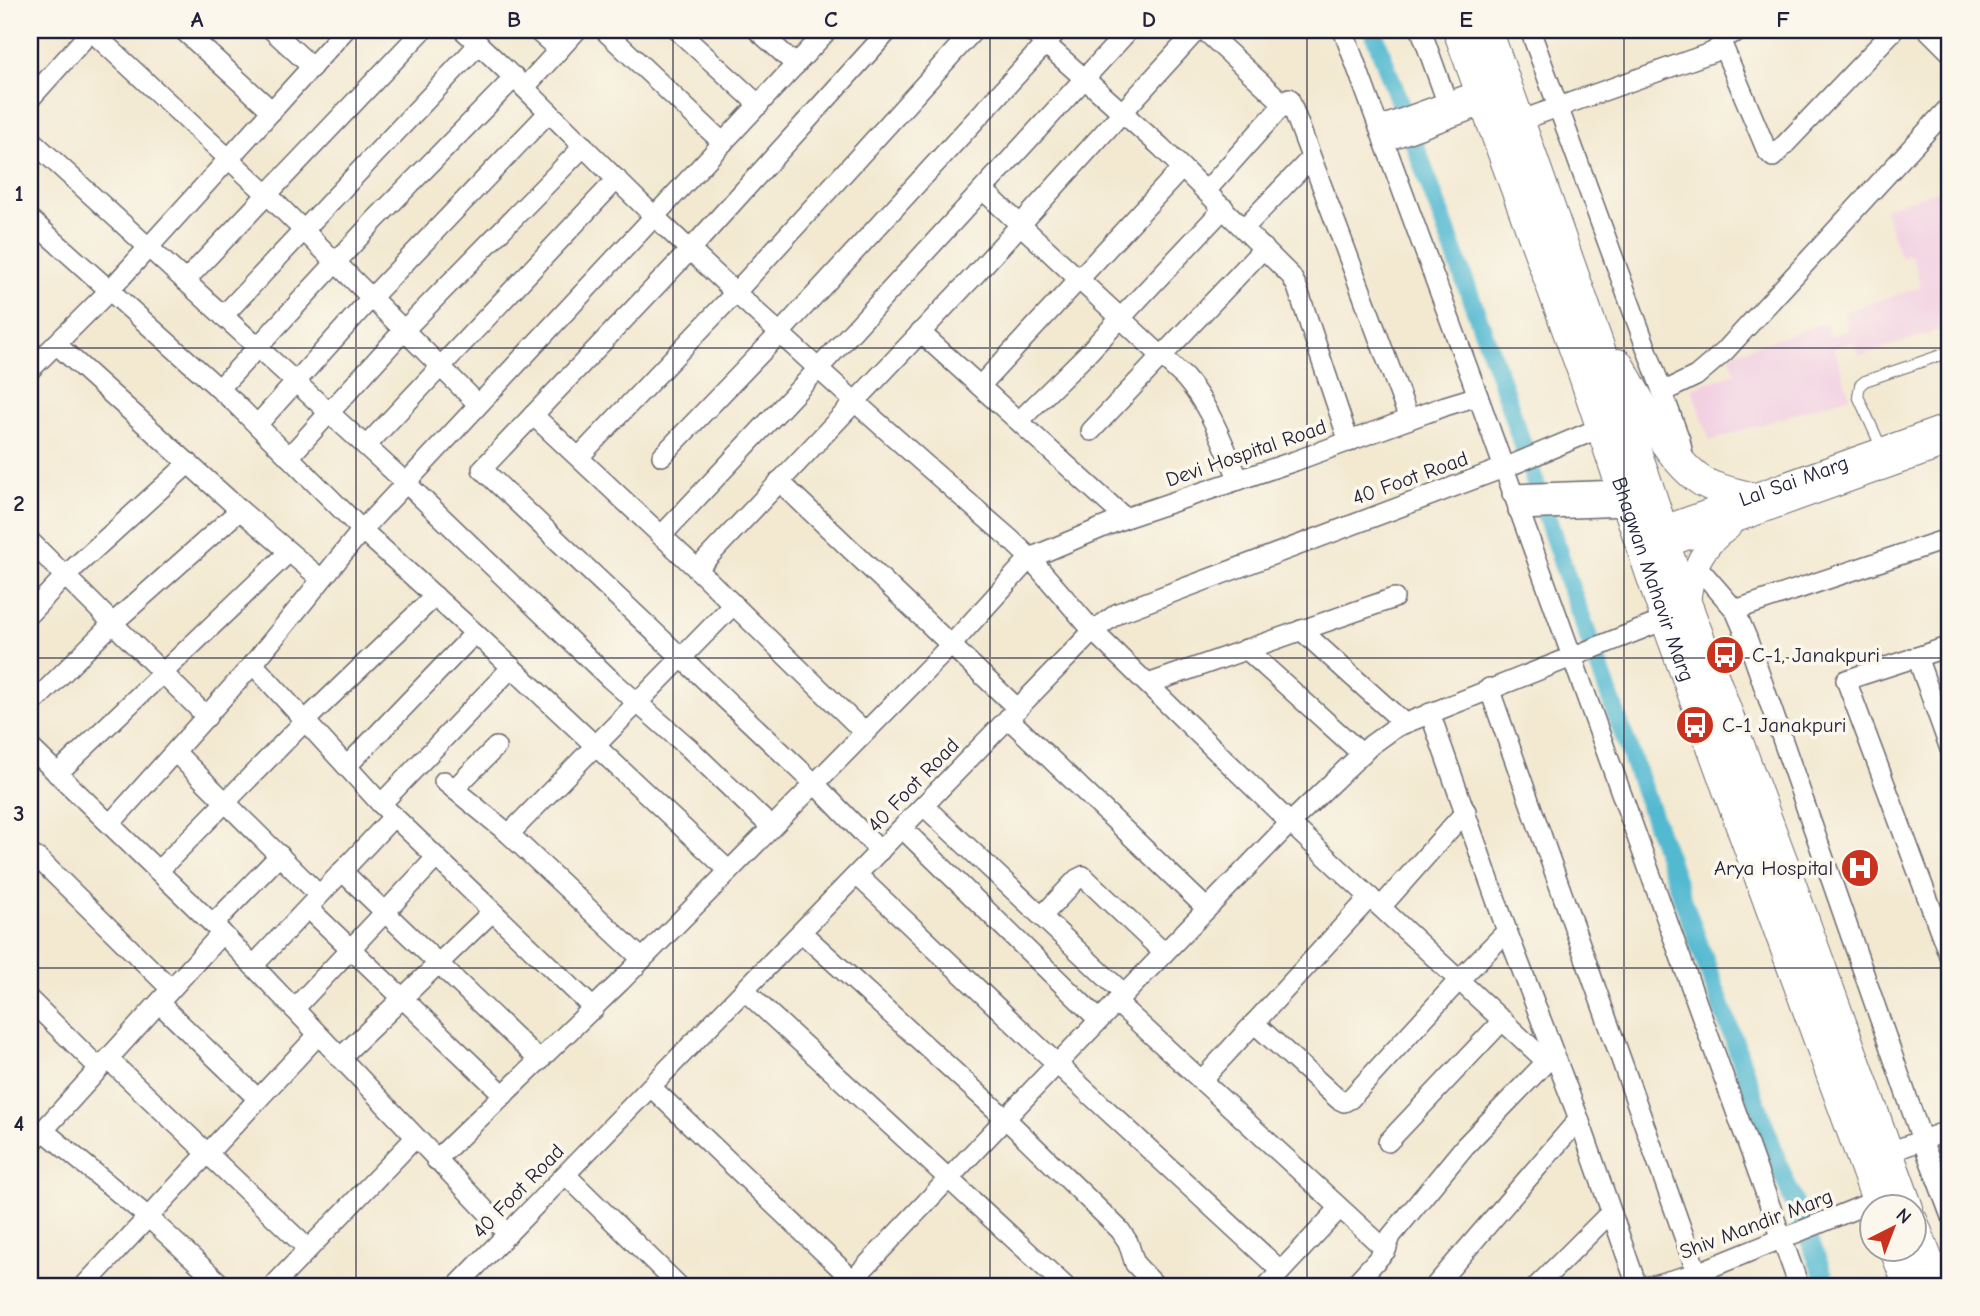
<svg xmlns="http://www.w3.org/2000/svg" width="1980" height="1316" viewBox="0 0 1980 1316" font-family="'Comic Neue',sans-serif">
	<style>
		.built { fill: #f2d0e2 }
		.lines { fill: none; stroke-linecap: round; stroke-linejoin: round }
		.canal { stroke: #53b9d1; stroke-width: 19 }
		.service-casing { stroke: #6b6870; stroke-width: 12 }
		.minor-casing { stroke: #6b6870; stroke-width: 22 }
		.tertiary-casing { stroke: #6b6870; stroke-width: 25 }
		.primary-casing { stroke: #6b6870; stroke-width: 32 }
		.service { stroke: #fff; stroke-width: 10 }
		.minor { stroke: #fff; stroke-width: 19 }
		.tertiary { stroke: #fff; stroke-width: 23 }
		.primary { stroke: #fff; stroke-width: 30 }
		.grid { fill: none; stroke: #22223b; stroke-width: 2; stroke-opacity: 0.55 }
		.labels { text-anchor: middle; stroke-width: 7; stroke-linejoin: round; paint-order: stroke }
		.street-label { font-size: 21px; fill: #22223b; stroke: #fbf7ec }
		.poi-label { font-size: 21px; fill: #22223b; stroke: #fbf7ec; text-anchor: start }
		.neatline { fill: none; stroke: #22223b; stroke-width: 2.5 }
		.grid-label { font-size: 23px; text-anchor: middle; font-weight: bold; fill: #22223b }
	</style>
	<rect width="100%" height="100%" fill="#fbf7ec"/>
	<filter id="ink" filterUnits="userSpaceOnUse"><feTurbulence type="fractalNoise" baseFrequency=".0143" numOctaves="2"/><feDisplacementMap in="SourceGraphic" scale="14" xChannelSelector="R" yChannelSelector="G"/><feConvolveMatrix kernelMatrix="1 2 1 2 8 2 1 2 1" color-interpolation-filters="sRGB"/></filter>
	<filter id="wash" filterUnits="userSpaceOnUse"><feTurbulence type="fractalNoise" baseFrequency=".00686" numOctaves="4" result="noise"/><feDisplacementMap in="SourceGraphic" scale="28" xChannelSelector="R" yChannelSelector="G"/><feGaussianBlur stdDeviation="1.57" result="paint"/><feColorMatrix in="noise" values="0 0 0 0 0 0 0 0 0 0 0 0 0 0 0 0 0 1.4 0 .05"/><feComposite in="paint" operator="in"/></filter>
	<g filter="url(#wash)">
		<rect width="100%" height="100%" fill="#f3e9d1"/>
		<path class="built" d="M1950,187V327L1859,356L1854,342L1834,348L1850,396L1710,441L1692,388L1735,373L1729,354L1826,323L1830,336L1849,330L1844,312L1921,287L1911,254L1900,257L1884,208Z"/>
		<g class="lines">
			<path class="canal" d="M1373,30L1498,372L1570,586L1697,939L1780,1168L1828,1286"/>
		</g>
	</g>
	<g filter="url(#ink)">
		<g class="lines">
			<defs>
				<path id="service" d="M1882,449L1858,396L1860,385L1865,381L1950,352"/>
				<g id="minor">
					<path d="M90,30L271,198L478,404"/>
					<path d="M183,30L272,111"/>
					<path d="M272,30L312,67"/>
					<path d="M463,30C530,90 591,156 656,218C772,328 889,434 1009,538L1030,558L1093,631L1290,823L1547,1062"/>
					<path d="M536,30L559,50"/>
					<path d="M604,30L723,143"/>
					<path d="M677,30L759,105"/>
					<path d="M757,30L796,65"/>
					<path d="M1030,30L1161,147L1291,276L1297,287L1349,442"/>
					<path d="M1204,30L1284,104"/>
					<path d="M1343,30L1478,396L1799,1286"/>
					<path d="M1421,30L1447,102"/>
					<path d="M1530,30L1680,440L1684,460"/>
					<path d="M1928,30L1950,52"/>
					<path d="M1722,44L1767,151L1773,157L1894,30"/>
					<path d="M525,87L577,30"/>
					<path d="M30,99L91,31"/>
					<path d="M1519,121L1713,52L1722,44L1725,36L1743,30"/>
					<path d="M1379,127L1480,90"/>
					<path d="M30,139L405,482L609,678L689,748L771,827"/>
					<path d="M1384,142L1485,105"/>
					<path d="M983,190L1185,378C1211,408 1223,444 1239,480"/>
					<path d="M1206,191L1289,98L1409,419"/>
					<path d="M30,219L235,403L362,530L475,633L728,870"/>
					<path d="M1244,228L1311,158"/>
					<path d="M185,281L423,30"/>
					<path d="M223,316L479,44"/>
					<path d="M920,332L1125,518"/>
					<path d="M56,344L240,510L321,579"/>
					<path d="M30,370L109,291L345,30"/>
					<path d="M980,386L1182,168"/>
					<path d="M219,389L375,220L515,77"/>
					<path d="M1663,392L1696,376L1724,352L1950,106"/>
					<path d="M533,415L697,569L864,732"/>
					<path d="M1019,421L1086,355L1224,208"/>
					<path d="M257,425L371,298L549,112"/>
					<path d="M1091,431L1264,248"/>
					<path d="M366,446L617,179"/>
					<path d="M662,456L779,334L1058,30"/>
					<path d="M289,457L404,330L584,146"/>
					<path d="M579,457L735,293L974,30"/>
					<path d="M779,481L1018,709"/>
					<path d="M1512,494L1622,490"/>
					<path d="M1518,510L1627,506"/>
					<path d="M661,536L818,369L1129,30"/>
					<path d="M30,541L207,717"/>
					<path d="M1696,565L1735,610L1747,638L1922,1140L1950,1214"/>
					<path d="M697,569L973,277L1197,30"/>
					<path d="M1735,610L1950,538"/>
					<path d="M30,613L65,576L189,463"/>
					<path d="M1301,630L1404,723"/>
					<path d="M1246,649L1362,754"/>
					<path d="M1917,657L1950,646"/>
					<path d="M253,664L381,804L594,1009"/>
					<path d="M1148,684L1394,598"/>
					<path d="M1489,688L1697,1273"/>
					<path d="M30,706L113,623L240,510"/>
					<path d="M1430,713L1507,931L1579,1119L1637,1286"/>
					<path d="M1008,718L1207,909"/>
					<path d="M30,747L222,933L508,1234"/>
					<path d="M1950,749L1917,657L1846,680L1950,958"/>
					<path d="M176,753L319,895"/>
					<path d="M347,766L475,633"/>
					<path d="M57,774L289,552"/>
					<path d="M444,781L509,834L642,959"/>
					<path d="M454,789L496,747"/>
					<path d="M381,804L512,667"/>
					<path d="M924,806L1124,994"/>
					<path d="M110,824L253,664L362,530L828,30"/>
					<path d="M902,828L1099,1020"/>
					<path d="M509,834L734,604"/>
					<path d="M880,851L814,783L482,469L690,250L889,30"/>
					<path d="M30,854L39,859L171,989"/>
					<path d="M158,871L306,720L435,596"/>
					<path d="M342,871L540,1061"/>
					<path d="M857,875L1057,1064L1281,1271"/>
					<path d="M1381,907L1466,811"/>
					<path d="M308,908L504,1095"/>
					<path d="M1042,916L1077,879L1083,876L1164,953"/>
					<path d="M213,924L280,855"/>
					<path d="M801,932L1005,1118L1120,1230L1128,1242L1135,1264L1156,1286"/>
					<path d="M253,966L394,816"/>
					<path d="M745,991L1065,1286"/>
					<path d="M30,1000L99,1068"/>
					<path d="M1116,1002L1386,1250"/>
					<path d="M159,1003L258,1099"/>
					<path d="M294,1009L436,858"/>
					<path d="M1254,1023L1338,1099L1344,1102L1350,1099L1459,980L1507,931"/>
					<path d="M340,1058L492,912"/>
					<path d="M108,1059L307,1248"/>
					<path d="M1201,1081L1370,897"/>
					<path d="M651,1087L859,1286"/>
					<path d="M43,1130L149,1218L223,1286"/>
					<path d="M1388,1142L1503,1020"/>
					<path d="M30,1145L222,933"/>
					<path d="M1887,1153L1950,1130"/>
					<path d="M436,1160L620,982L952,644L1030,558L1125,518L1295,461L1445,406L1478,396"/>
					<path d="M566,1175L679,1286"/>
					<path d="M84,1286L318,1035"/>
					<path d="M273,1286L415,1138"/>
					<path d="M457,1286L1093,631L1118,613L1514,464L1600,428"/>
					<path d="M847,1286L1057,1064L1290,823L1371,745L1396,727L1667,619"/>
					<path d="M1267,1286L1339,1209"/>
					<path d="M1353,1286L1386,1250L1391,1236L1465,1146L1553,1055"/>
					<path d="M1435,1286L1579,1119"/>
					<path d="M1537,1286L1611,1212"/>
					<path d="M1650,1286L1697,1273L1877,1200"/>
				</g>
				<g id="tertiary">
					<path id="s1" d="M1646,531L1662,528L1950,425"/>
					<path d="M1649,547L1665,546L1950,444"/>
					<path d="M1688,605C1693,569 1698,550 1729,528"/>
				</g>
				<g id="primary">
					<path id="s2" d="M1458,30L1581,367L1670,631L1880,1208"/>
					<path d="M1487,30L1644,474L1662,528L1665,546L1785,868L1908,1208"/>
					<path d="M1618,364C1639,398 1669,462 1703,482C1718,490 1733,493 1750,497"/>
					<path d="M1913,1222L1938,1286"/>
					<path d="M1895,1250L1909,1286"/>
				</g>
			</defs>
			<use href="#service" class="service-casing"/>
			<use href="#minor" class="minor-casing"/>
			<use href="#tertiary" class="tertiary-casing"/>
			<use href="#primary" class="primary-casing"/>
			<use href="#service" class="service"/>
			<use href="#minor" class="minor"/>
			<use href="#tertiary" class="tertiary"/>
			<use href="#primary" class="primary"/>
		</g>
	</g>
	<path class="grid" d="M356,30V1286M673,30V1286M990,30V1286M1307,30V1286M1624,30V1286M30,348H1950M30,658H1950M30,968H1950"/>
	<defs>
		<symbol id="bus-disc" viewBox="-11 -11 22 22"><circle r="9.5" fill="#c8321e" stroke="#fbf7ec"/><path d="M-5-6H5V4H4V6H2V4H-2V6H-4V4H-5ZM-3.5-4V0h7V-4ZM-3.5 1.2v1.5H-2V1.2ZM2 1.2v1.5H3.5V1.2Z" fill="#fff"/></symbol>
		<symbol id="hospital-disc" viewBox="-11 -11 22 22"><circle r="9.5" fill="#c8321e" stroke="#fbf7ec"/><path d="M-5-5h3v3.5h4V-5h3V5h-3V1.5h-4V5h-3Z" fill="#fff"/></symbol>
	</defs>
	<g fill-rule="evenodd">
		<use href="#bus-disc" x="1703" y="633" width="44" height="44"/>
		<use href="#bus-disc" x="1673" y="703" width="44" height="44"/>
		<use href="#hospital-disc" x="1838" y="846" width="44" height="44"/>
	</g>
	<g class="labels">
		<g class="street-label">
			<text transform="translate(1246 453) rotate(-19)" y="7">Devi Hospital Road</text>
			<text transform="translate(1410 478) rotate(-20)" y="7">40 Foot Road</text>
			<text dy="7" stroke="none"><textPath href="#s1" startOffset="156">Lal Sai Marg</textPath></text>
			<text dy="7" stroke="none"><textPath href="#s2" startOffset="583">Bhagwan Mahavir Marg</textPath></text>
			<text transform="translate(913 785) rotate(-46)" y="7">40 Foot Road</text>
			<text transform="translate(518 1191) rotate(-46)" y="7">40 Foot Road</text>
			<text transform="translate(1756 1224) rotate(-21)" y="7">Shiv Mandir Marg</text>
		</g>
		<g class="poi-label">
			<text x="1752" y="662">C-1, Janakpuri</text>
			<text x="1722" y="732">C-1 Janakpuri</text>
			<text x="1833" y="875" text-anchor="end">Arya Hospital</text>
		</g>
	</g>
	<rect width="1980" height="1316" fill="none" stroke="#fbf7ec" stroke-width="77"/>
	<g transform="translate(1893 1228) rotate(42)"><circle r="33" fill="#fbf7ec" stroke="#a4a2a5" stroke-width="2"/>
	<path d="M0-5L12 26L0 18L-12 26Z" fill="#c8321e"/>
	<text y="-10" font-size="19" font-weight="bold" text-anchor="middle" fill="#22223b">N</text>
	</g>
	<rect x="38" y="38" width="1903" height="1240" class="neatline"/>
	<g class="grid-label">
		<text x="197" y="27">A</text>
		<text x="514" y="27">B</text>
		<text x="831" y="27">C</text>
		<text x="1149" y="27">D</text>
		<text x="1466" y="27">E</text>
		<text x="1783" y="27">F</text>
		<text x="19" y="201">1</text>
		<text x="19" y="511">2</text>
		<text x="19" y="821">3</text>
		<text x="19" y="1131">4</text>
	</g>
</svg>
